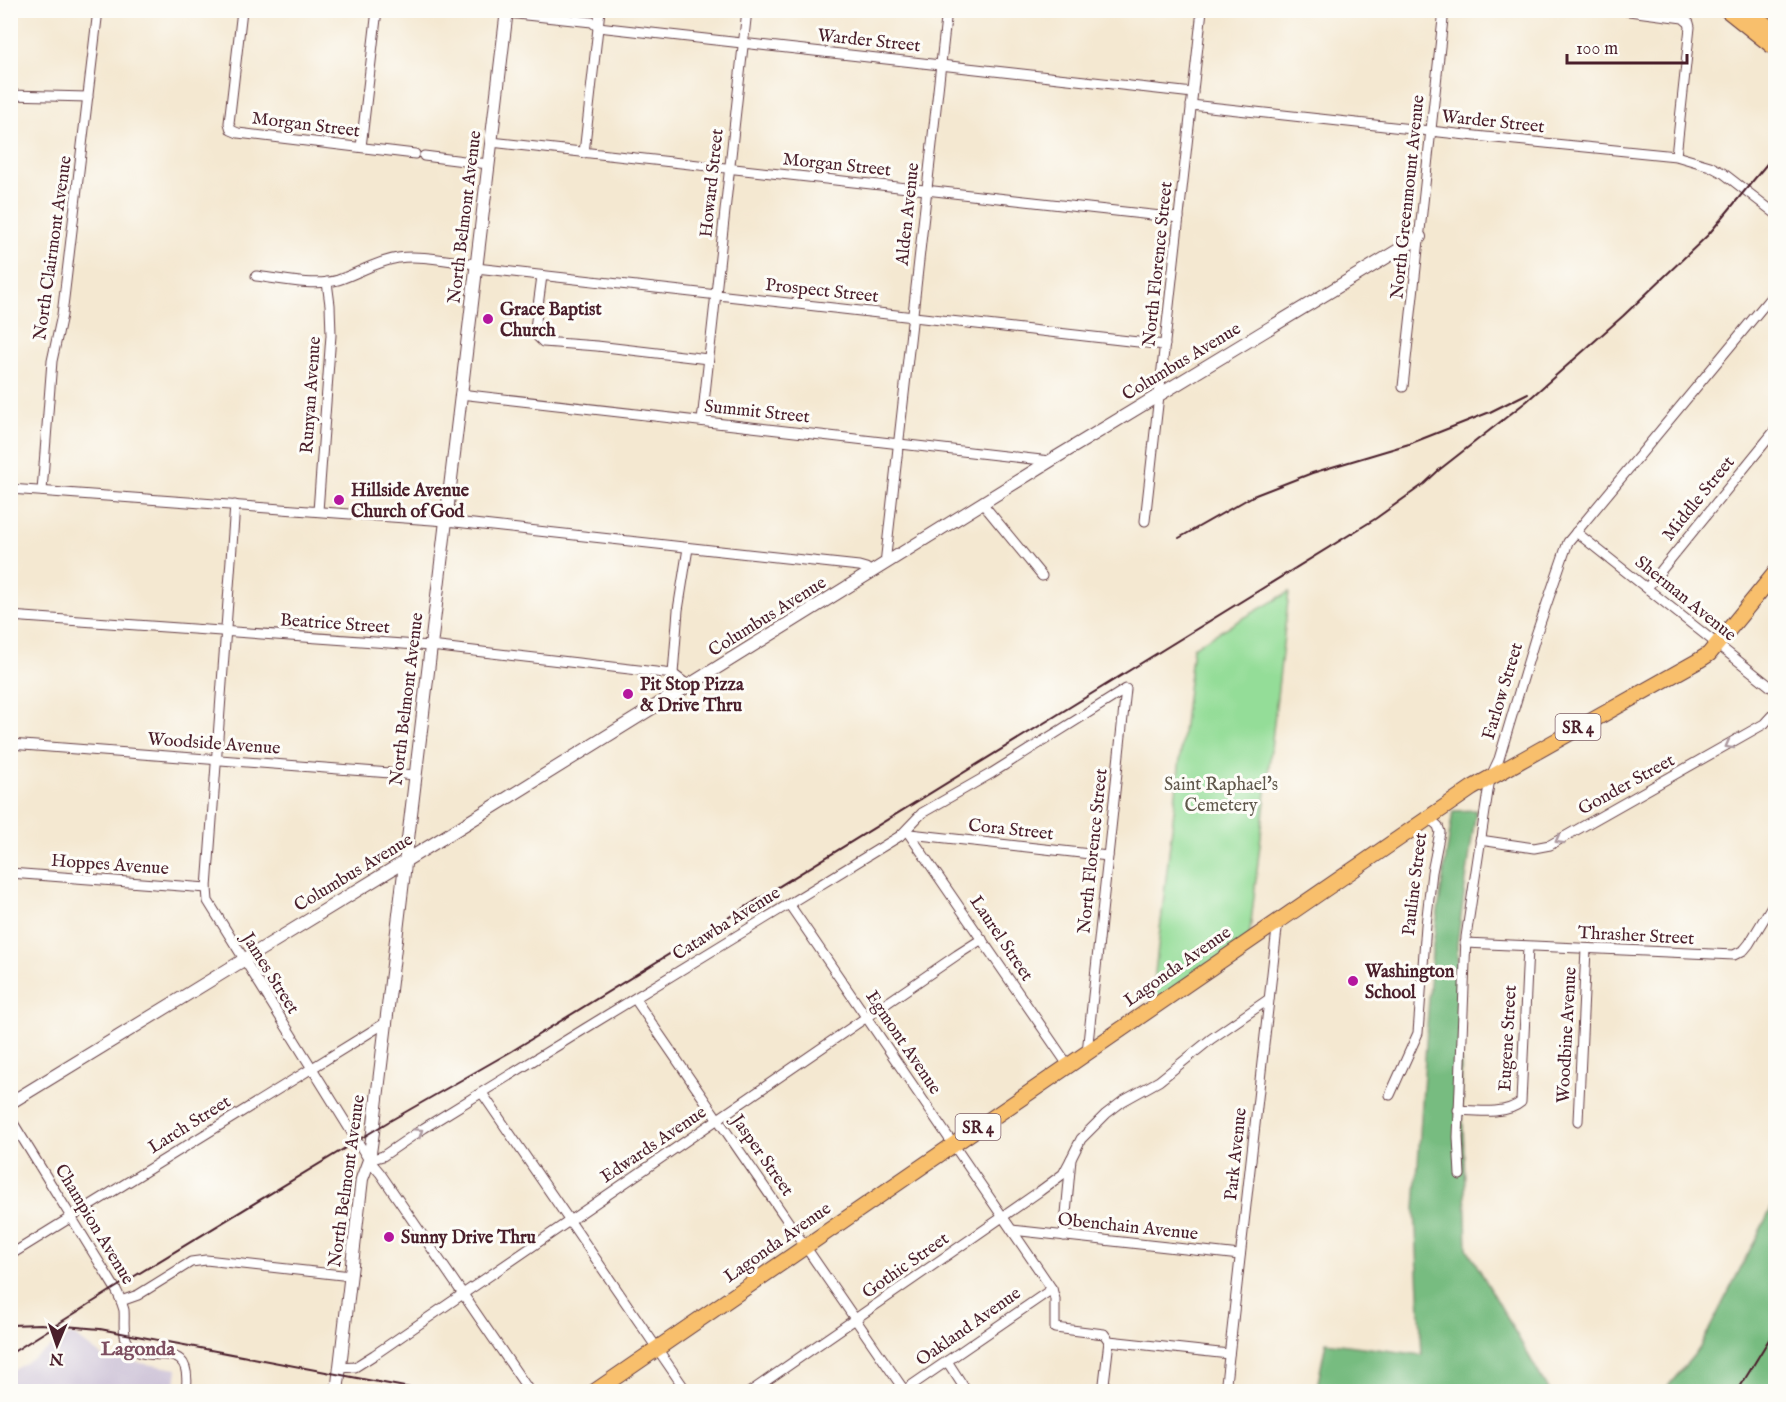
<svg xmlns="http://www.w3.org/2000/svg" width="1786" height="1402" viewBox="0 0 1786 1402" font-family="'IM FELL English',serif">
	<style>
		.industrial { fill: #cabfd6 }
		.green { fill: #94dd98; stroke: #6f7e62; stroke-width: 1.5 }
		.forest { fill: #77bc80; stroke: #606e56; stroke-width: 1.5 }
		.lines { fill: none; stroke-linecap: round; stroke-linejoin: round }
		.minor-casing { stroke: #643d44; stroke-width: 11 }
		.tertiary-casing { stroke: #643d44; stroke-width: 14 }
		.primary-casing { stroke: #643d44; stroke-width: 17 }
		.minor { stroke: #fff; stroke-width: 9 }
		.tertiary { stroke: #fff; stroke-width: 12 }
		.primary { stroke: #f8bf6c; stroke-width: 15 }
		.rail { stroke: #4a1f2b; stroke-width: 2 }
		.oneway { stroke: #ae9aa0 }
		.poi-dot { fill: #b5179e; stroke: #fdfcf7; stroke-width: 2 }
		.labels { text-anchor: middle; stroke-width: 6; stroke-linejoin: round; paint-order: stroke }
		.shield { fill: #fdfcf7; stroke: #806168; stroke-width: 1.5 }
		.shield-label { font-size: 16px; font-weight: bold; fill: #4a1f2b }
		.street-label { font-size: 18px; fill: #4a1f2b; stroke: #fdfcf7 }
		.poi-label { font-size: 18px; font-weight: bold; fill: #4a1f2b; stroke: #fdfcf7; text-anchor: start }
		.park-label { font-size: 18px; fill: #60584c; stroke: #fdfcf7 }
		.neighbourhood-label { font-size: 20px; font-weight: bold; fill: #7e4f61; stroke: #fdfcf7 }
	</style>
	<rect width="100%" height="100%" fill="#fdfcf7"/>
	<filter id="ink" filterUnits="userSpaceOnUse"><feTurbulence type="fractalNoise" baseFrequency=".0167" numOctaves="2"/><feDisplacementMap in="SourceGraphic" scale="12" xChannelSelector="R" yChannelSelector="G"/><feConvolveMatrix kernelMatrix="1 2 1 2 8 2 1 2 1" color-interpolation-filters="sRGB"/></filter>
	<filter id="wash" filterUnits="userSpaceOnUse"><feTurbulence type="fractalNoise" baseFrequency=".008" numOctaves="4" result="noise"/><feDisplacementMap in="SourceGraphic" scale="24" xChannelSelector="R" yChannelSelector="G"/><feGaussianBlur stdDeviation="1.35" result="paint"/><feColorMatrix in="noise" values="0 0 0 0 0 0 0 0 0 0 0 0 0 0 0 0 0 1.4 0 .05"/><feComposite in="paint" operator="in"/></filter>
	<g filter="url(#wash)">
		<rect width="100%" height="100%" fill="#f4e8d1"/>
		<path class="industrial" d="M72,1334L103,1357L177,1369L174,1391H11V1372Z"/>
		<path class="green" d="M1289,592L1249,940L1151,1007L1193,647Z"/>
		<g class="forest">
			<path d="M1476,810L1457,944L1467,1248L1549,1391L1316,1392L1326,1342L1422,1355L1415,1209L1432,952L1453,811Z"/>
			<path d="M1775,1201V1391H1664L1699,1349Z"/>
		</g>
	</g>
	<g filter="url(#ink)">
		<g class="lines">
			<defs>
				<g id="minor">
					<path d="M242,10L229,123L231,130L238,133L415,154"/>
					<path d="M1621,10L1683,18L1689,23L1690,27L1676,156"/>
					<path d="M507,13L592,22L598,27L1193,93"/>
					<path d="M10,95L88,97"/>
					<path d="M1191,105L1485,137L1676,156L1710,166L1723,173L1776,214"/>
					<path d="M491,142L1179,218"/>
					<path d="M361,147L377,10"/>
					<path d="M584,153L600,10"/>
					<path d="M424,156L488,164"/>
					<path d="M476,268L1165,345"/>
					<path d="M256,276C280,279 315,287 338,280C359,273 377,261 398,258C420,254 453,262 476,264"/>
					<path d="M542,276L535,328L536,335L543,342L597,346L708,359"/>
					<path d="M1403,387L1444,10"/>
					<path d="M460,394L1050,461"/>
					<path d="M702,421L747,10"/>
					<path d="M10,489L446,521L859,566L866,568L871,573"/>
					<path d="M42,491L52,361L62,315L98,10"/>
					<path d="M982,503L1042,576"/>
					<path d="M235,505L207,888L208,901L369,1160L380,1173L530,1392"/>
					<path d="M318,511L331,335L330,305L327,282"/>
					<path d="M1145,521L1202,10"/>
					<path d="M1576,532L1776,691"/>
					<path d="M885,564L947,10"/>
					<path d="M1647,588L1776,429"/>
					<path d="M10,616L431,646L673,674L689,686"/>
					<path d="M673,674L678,610L688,548"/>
					<path d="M10,744L416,775"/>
					<path d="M907,831L1068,1065"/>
					<path d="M910,834L1108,856"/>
					<path d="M1480,840L1534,848L1550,845L1755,729L1764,724L1776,711"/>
					<path d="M10,873L207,888"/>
					<path d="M789,904L1052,1289L1055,1299V1328L1104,1334L1109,1341"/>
					<path d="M1465,943L1734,955L1744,950L1749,944L1776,899"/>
					<path d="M635,999L904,1390"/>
					<path d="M482,1093L687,1392"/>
					<path d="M1390,1095L1418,1033L1426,925L1432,872L1440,832L1438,826L1429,818"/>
					<path d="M1458,1110C1477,1111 1506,1115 1521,1102L1528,947"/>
					<path d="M10,1118L115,1288C119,1295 122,1303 124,1310C125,1321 122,1334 128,1343C145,1371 194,1331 186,1392"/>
					<path d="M1578,1121L1586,949"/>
					<path d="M369,1160L383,1156L424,1128L586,1028L900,836L922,813L992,773L1126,689L1087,1052"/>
					<path d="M1460,1175L1458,1137L1466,937L1490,778L1499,759L1536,635L1568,542L1776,291"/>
					<path d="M1012,1230L1240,1255"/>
					<path d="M1064,1236L1071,1159L1081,1139L1106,1114L1123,1101L1159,1081L1211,1039L1269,999"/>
					<path d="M10,1255L385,1023"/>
					<path d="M121,1301L138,1295L191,1262L206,1260L351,1276"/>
					<path d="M1109,1341L1229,1354"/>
					<path d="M947,1361L967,1392"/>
					<path d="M340,1368L355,1367L374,1355L957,955L982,939"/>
					<path d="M750,1392L1040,1191L1063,1174L1071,1159"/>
					<path d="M902,1392L1052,1289"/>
					<path d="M1103,1392L1109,1341"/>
					<path d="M1225,1392L1278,920"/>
				</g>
				<g id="tertiary">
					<path d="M10,1103L451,833L1050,461L1420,237"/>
					<path d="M337,1392L362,1179L369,1160L373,1132L507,10"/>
				</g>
				<g id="primary">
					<path d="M1727,10L1776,49"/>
					<path d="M1747,10L1776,33"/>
					<path d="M594,1392L1472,788L1698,661L1709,654L1776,572"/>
				</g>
			</defs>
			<use href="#minor" class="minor-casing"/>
			<use href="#tertiary" class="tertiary-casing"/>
			<use href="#primary" class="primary-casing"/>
			<use href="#minor" class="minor"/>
			<use href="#tertiary" class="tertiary"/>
			<use href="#primary" class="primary"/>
			<g class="rail">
				<path d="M1179,538L1253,496L1312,473L1409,444L1490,412L1528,393"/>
				<path d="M10,1325L41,1324L100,1329L431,1392"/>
				<path d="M10,1354L115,1288L388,1122L512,1051L1375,519L1424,484L1439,470L1527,401L1623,316L1708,235L1776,153"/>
				<path d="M1737,1392L1776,1328"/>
			</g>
		</g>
		<defs><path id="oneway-chevron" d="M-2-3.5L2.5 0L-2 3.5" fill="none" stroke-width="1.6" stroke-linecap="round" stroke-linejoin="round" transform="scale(1.5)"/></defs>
		<g class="oneway">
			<use href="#oneway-chevron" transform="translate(1729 745) rotate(151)"/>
			<use href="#oneway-chevron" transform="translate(1559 840) rotate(151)"/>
			<use href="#oneway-chevron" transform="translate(419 1132) rotate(-34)"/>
		</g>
	</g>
	<g class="poi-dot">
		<circle cx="488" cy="319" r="6"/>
		<circle cx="339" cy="500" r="6"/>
		<circle cx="628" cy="694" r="6"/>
		<circle cx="1353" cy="981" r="6"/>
		<circle cx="389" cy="1237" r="6"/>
	</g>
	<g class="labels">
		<g class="shield">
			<rect x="1555.5" y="714" width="45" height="26" rx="4.5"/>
			<rect x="955.5" y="1114" width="45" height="26" rx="4.5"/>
		</g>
		<g class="shield-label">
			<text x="1578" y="733">SR 4</text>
			<text x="978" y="1133">SR 4</text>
		</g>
		<g class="street-label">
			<text transform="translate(869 40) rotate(6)" y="6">Warder Street</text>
			<text transform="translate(1493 121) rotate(6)" y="6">Warder Street</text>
			<text transform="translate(306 124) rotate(7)" y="6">Morgan Street</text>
			<text transform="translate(837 164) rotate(6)" y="6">Morgan Street</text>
			<text transform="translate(711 183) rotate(-84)" y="6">Howard Street</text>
			<text transform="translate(1407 197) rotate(-84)" y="6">North Greenmount Avenue</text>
			<text transform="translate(907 214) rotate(-84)" y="6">Alden Avenue</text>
			<text transform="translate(464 217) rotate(-83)" y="6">North Belmont Avenue</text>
			<text transform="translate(52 248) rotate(-82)" y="6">North Clairmont Avenue</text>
			<text transform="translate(1157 264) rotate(-84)" y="6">North Florence Street</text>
			<text transform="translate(822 290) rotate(6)" y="6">Prospect Street</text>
			<text transform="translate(1181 361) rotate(-31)" y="6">Columbus Avenue</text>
			<text transform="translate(310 395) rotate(-86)" y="6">Runyan Avenue</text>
			<text transform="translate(757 411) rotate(6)" y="6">Summit Street</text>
			<text transform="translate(1698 498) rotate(-51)" y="6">Middle Street</text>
			<text transform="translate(1686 598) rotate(39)" y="6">Sherman Avenue</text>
			<text transform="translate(767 616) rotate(-32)" y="6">Columbus Avenue</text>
			<text transform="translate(335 623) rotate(4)" y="6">Beatrice Street</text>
			<text transform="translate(1502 691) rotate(-73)" y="6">Farlow Street</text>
			<text transform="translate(406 699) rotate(-83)" y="6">North Belmont Avenue</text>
			<text transform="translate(214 743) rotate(4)" y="6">Woodside Avenue</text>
			<text transform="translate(1626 784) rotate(-29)" y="6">Gonder Street</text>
			<text transform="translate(1011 829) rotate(6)" y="6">Cora Street</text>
			<text transform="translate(1092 851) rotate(-84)" y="6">North Florence Street</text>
			<text transform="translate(110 864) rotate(4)" y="6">Hoppes Avenue</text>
			<text transform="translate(353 872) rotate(-31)" y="6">Columbus Avenue</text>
			<text transform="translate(1414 884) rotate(-83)" y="6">Pauline Street</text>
			<text transform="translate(726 923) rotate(-32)" y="6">Catawba Avenue</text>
			<text transform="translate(1636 935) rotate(3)" y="6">Thrasher Street</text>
			<text transform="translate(1002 938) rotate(56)" y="6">Laurel Street</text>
			<text transform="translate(1177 966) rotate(-35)" y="6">Lagonda Avenue</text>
			<text transform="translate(271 973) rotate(58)" y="6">James Street</text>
			<text transform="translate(1566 1035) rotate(-87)" y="6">Woodbine Avenue</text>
			<text transform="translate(1507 1038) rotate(-87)" y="6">Eugene Street</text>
			<text transform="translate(904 1042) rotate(56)" y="6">Egmont Avenue</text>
			<text transform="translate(189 1124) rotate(-32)" y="6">Larch Street</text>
			<text transform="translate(653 1144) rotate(-34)" y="6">Edwards Avenue</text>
			<text transform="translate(1235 1154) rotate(-84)" y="6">Park Avenue</text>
			<text transform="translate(763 1155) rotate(55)" y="6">Jasper Street</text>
			<text transform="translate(346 1181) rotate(-82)" y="6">North Belmont Avenue</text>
			<text transform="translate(95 1224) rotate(59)" y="6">Champion Avenue</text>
			<text transform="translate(1128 1226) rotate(6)" y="6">Obenchain Avenue</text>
			<text transform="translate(777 1242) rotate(-35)" y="6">Lagonda Avenue</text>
			<text transform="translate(905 1265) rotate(-35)" y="6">Gothic Street</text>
			<text transform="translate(968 1326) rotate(-35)" y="6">Oakland Avenue</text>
		</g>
		<g class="poi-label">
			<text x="500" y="315">Grace Baptist<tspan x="500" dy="21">Church</tspan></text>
			<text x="351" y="496">Hillside Avenue<tspan x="351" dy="21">Church of God</tspan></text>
			<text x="640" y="690">Pit Stop Pizza<tspan x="640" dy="21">&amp; Drive Thru</tspan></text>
			<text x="1365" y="977">Washington<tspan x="1365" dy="21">School</tspan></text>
			<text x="401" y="1243">Sunny Drive Thru</text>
		</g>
		<g class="park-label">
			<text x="1221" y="790">Saint Raphael's<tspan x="1221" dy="21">Cemetery</tspan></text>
		</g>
		<g class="neighbourhood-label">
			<text x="138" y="1355">Lagonda</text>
		</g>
	</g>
	<rect width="1786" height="1402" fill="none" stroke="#fdfcf7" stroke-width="36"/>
	<g transform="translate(57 1345) rotate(182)" stroke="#fdfcf7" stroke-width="4.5" paint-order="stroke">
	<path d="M0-4.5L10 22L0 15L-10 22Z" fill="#4a1f2b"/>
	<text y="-9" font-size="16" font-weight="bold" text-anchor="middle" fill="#4a1f2b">N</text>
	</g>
	<path d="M1567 54v9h120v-9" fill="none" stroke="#4a1f2b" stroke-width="3"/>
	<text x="1576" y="54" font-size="18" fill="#4a1f2b" stroke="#fdfcf7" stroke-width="4.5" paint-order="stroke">100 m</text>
</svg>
